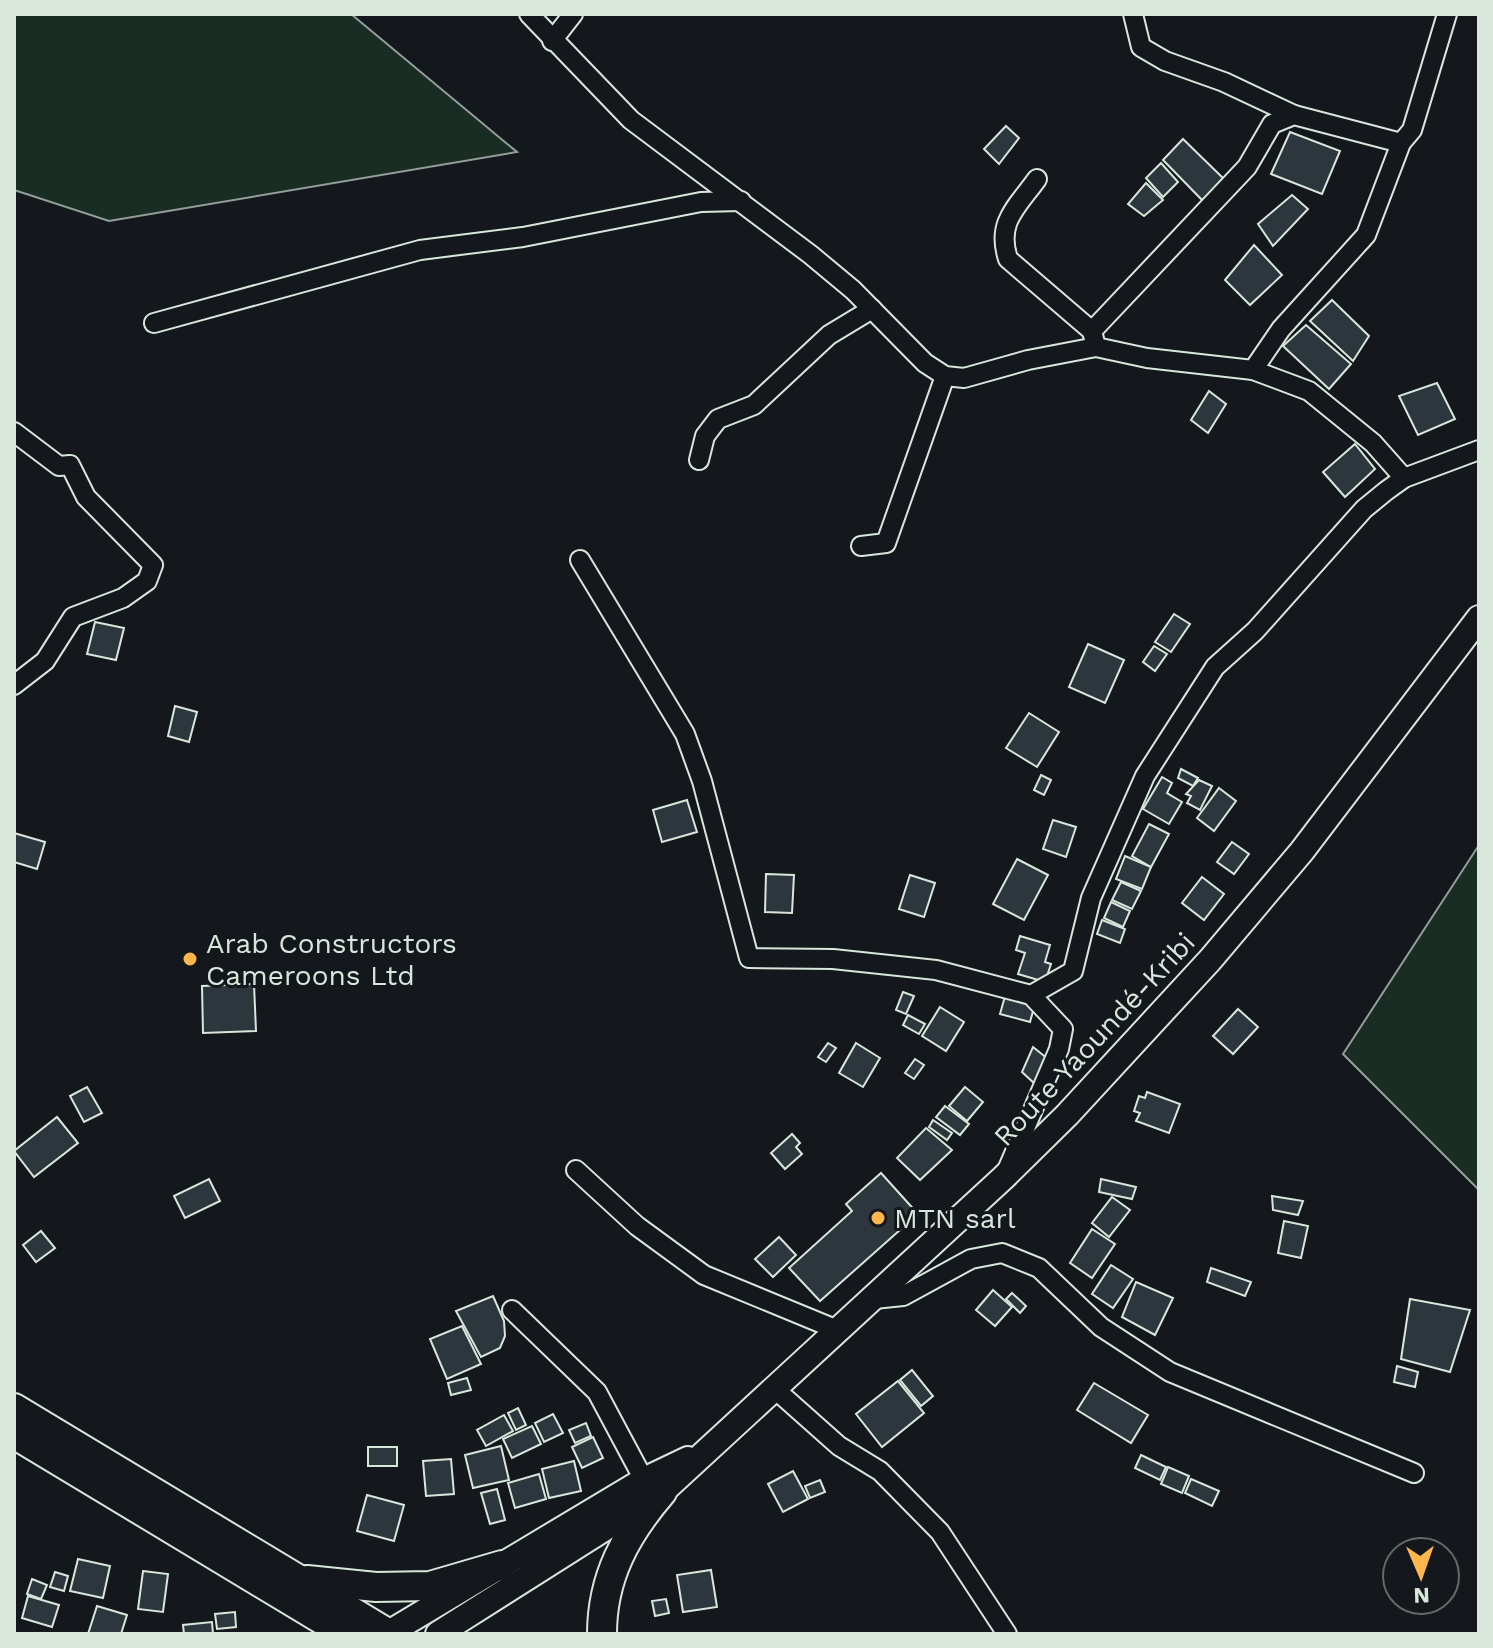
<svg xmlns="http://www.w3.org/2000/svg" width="1493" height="1648" viewBox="0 0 1493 1648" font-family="'Work Sans',sans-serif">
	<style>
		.green { fill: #1a2d24; stroke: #939e99; stroke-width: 2 }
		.building { fill: #2c363c; stroke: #d8e6dc; stroke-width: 2 }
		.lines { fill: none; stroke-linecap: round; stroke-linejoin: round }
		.minor-casing { stroke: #d8e6dc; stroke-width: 22 }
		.major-casing { stroke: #d8e6dc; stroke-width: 28 }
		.highway-casing { stroke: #d8e6dc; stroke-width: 32 }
		.minor { stroke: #14181c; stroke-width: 18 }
		.major { stroke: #14181c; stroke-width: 24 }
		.highway { stroke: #14181c; stroke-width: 28 }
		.poi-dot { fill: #ffb74d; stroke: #14181c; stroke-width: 3 }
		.labels { text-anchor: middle; stroke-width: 6; stroke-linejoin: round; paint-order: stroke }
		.poi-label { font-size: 28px; fill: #d8e6dc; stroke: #14181c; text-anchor: start }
		.street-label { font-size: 28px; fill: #d8e6dc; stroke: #14181c }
	</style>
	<rect width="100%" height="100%" fill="#14181c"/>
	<g class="green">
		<path d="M14,14H351L517,152L109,221L14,190Z"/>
		<path d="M1479,845V1190L1343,1054Z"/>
	</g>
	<g class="building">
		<path d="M1006,126L1019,138L999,164L984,149Z"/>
		<path d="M1290,132L1340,151L1322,194L1271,174Z"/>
		<path d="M1183,139L1225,180L1203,201L1163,160Z"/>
		<path d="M1161,163L1178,182L1163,197L1146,178Z"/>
		<path d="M1146,183L1163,200L1144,216L1128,204Z"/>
		<path d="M1292,195L1308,209L1273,246L1258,224Z"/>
		<path d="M1254,245L1282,275L1250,305L1225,280Z"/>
		<path d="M1332,300L1369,336L1353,361L1310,321Z"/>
		<path d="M1306,325L1351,364L1329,389L1283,346Z"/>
		<path d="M1437,383L1455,419L1418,435L1399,396Z"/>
		<path d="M1209,391L1226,404L1208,433L1191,420Z"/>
		<path d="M1355,444L1375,469L1345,497L1323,472Z"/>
		<path d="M1174,614L1190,624L1171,652L1155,642Z"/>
		<path d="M95,622L124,628L116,660L87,654Z"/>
		<path d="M1088,644L1124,660L1105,703L1069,687Z"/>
		<path d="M1154,646L1167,654L1155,671L1143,662Z"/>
		<path d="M175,706L197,712L189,742L168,736Z"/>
		<path d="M1029,713L1059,732L1037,767L1006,748Z"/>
		<path d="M1181,769L1198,778L1193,786L1178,778Z"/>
		<path d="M1041,775L1051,780L1044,795L1034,790Z"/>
		<path d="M1162,777L1172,783L1167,793L1182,802L1169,824L1143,809Z"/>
		<path d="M1199,780L1212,786L1200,810L1187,803L1191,796L1186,794Z"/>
		<path d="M1219,788L1236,801L1214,831L1197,818Z"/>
		<path d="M687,800L697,832L662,842L653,810Z"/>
		<path d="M1053,820L1076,827L1066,857L1043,849Z"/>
		<path d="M1149,824L1169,834L1151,867L1132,856Z"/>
		<path d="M14,833L45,842L37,869L14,862Z"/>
		<path d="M1232,842L1249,854L1234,874L1217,862Z"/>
		<path d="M1125,856L1151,867L1142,889L1116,879Z"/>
		<path d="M1017,859L1048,875L1024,920L993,904Z"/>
		<path d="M766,874L794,875L792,913L765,912Z"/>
		<path d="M910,875L935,883L924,917L899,909Z"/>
		<path d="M1202,877L1224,894L1204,920L1182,903Z"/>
		<path d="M1121,882L1141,891L1132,909L1112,900Z"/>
		<path d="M1111,902L1130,911L1123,927L1104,918Z"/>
		<path d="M1102,920L1125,929L1120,943L1097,934Z"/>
		<path d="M1020,936L1050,945L1045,962L1051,964L1045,982L1018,974L1025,953L1016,950Z"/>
		<path d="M1009,982L1039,990L1030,1022L1000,1014Z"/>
		<path d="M254,984L256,1031L203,1033L202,986Z"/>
		<path d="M903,992L914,996L906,1014L896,1010Z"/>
		<path d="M940,1007L964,1022L946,1051L922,1036Z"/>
		<path d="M1238,1009L1258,1027L1233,1054L1213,1036Z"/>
		<path d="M908,1015L925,1024L919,1034L903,1025Z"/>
		<path d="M828,1043L836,1048L826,1062L818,1057Z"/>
		<path d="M856,1043L880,1058L863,1087L839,1073Z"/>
		<path d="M1033,1047L1048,1059L1036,1085L1022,1072Z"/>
		<path d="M915,1059L924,1065L914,1079L905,1073Z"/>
		<path d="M87,1087L102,1113L84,1122L70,1096Z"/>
		<path d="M965,1087L983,1102L967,1121L949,1106Z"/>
		<path d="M1147,1092L1180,1104L1169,1133L1136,1121L1140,1113L1134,1111L1139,1096L1145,1098Z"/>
		<path d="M945,1106L969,1124L960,1135L936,1117Z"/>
		<path d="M57,1117L78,1143L34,1177L14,1151Z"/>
		<path d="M933,1120L952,1133L947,1140L929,1127Z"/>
		<path d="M926,1128L952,1150L920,1180L897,1158Z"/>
		<path d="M792,1134L800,1143L796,1147L802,1154L785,1169L771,1153Z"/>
		<path d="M881,1173L918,1214L820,1301L789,1268L852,1211L846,1204Z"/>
		<path d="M209,1179L220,1201L185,1218L174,1196Z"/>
		<path d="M1101,1179L1136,1187L1132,1199L1099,1192Z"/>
		<path d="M1272,1196L1303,1201L1298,1215L1273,1210Z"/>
		<path d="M1112,1197L1130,1210L1109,1237L1092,1223Z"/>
		<path d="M1284,1221L1308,1226L1301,1258L1278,1253Z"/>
		<path d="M1092,1229L1115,1244L1092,1278L1070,1263Z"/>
		<path d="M41,1231L55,1248L36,1262L23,1245Z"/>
		<path d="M779,1237L796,1255L773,1277L755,1259Z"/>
		<path d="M1111,1265L1133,1279L1113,1308L1092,1294Z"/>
		<path d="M1211,1268L1251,1282L1245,1296L1207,1282Z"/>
		<path d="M1136,1282L1173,1298L1155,1335L1122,1317Z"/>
		<path d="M993,1290L1012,1307L995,1326L976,1310Z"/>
		<path d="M1012,1293L1026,1306L1020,1313L1006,1299Z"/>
		<path d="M493,1296L504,1321L505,1336L500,1348L481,1357L456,1311Z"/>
		<path d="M1410,1299L1470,1310L1450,1372L1401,1359Z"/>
		<path d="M462,1326L481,1364L447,1379L430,1339Z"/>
		<path d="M1397,1366L1418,1372L1415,1387L1394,1382Z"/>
		<path d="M912,1370L933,1396L921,1406L900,1380Z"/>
		<path d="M467,1378L471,1390L451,1395L448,1383Z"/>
		<path d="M898,1381L924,1413L882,1447L856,1414Z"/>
		<path d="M1094,1383L1148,1415L1131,1443L1077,1410Z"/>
		<path d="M518,1408L526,1425L516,1430L508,1413Z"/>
		<path d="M553,1414L563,1433L544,1442L535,1423Z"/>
		<path d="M504,1415L513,1431L486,1446L477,1430Z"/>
		<path d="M586,1423L591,1436L575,1443L569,1430Z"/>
		<path d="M532,1426L541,1444L512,1458L503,1439Z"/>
		<path d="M593,1437L603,1458L582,1468L572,1447Z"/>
		<path d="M501,1446L509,1480L473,1488L465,1455Z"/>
		<rect x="368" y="1447" width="29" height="19"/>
		<path d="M1141,1455L1166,1467L1160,1480L1135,1468Z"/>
		<path d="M451,1459L454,1494L426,1496L423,1461Z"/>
		<path d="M574,1461L581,1491L549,1498L542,1469Z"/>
		<path d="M1168,1467L1189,1476L1182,1493L1161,1484Z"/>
		<path d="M793,1471L808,1499L783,1512L768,1484Z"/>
		<path d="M539,1474L546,1499L515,1508L508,1483Z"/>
		<path d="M1191,1479L1219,1491L1212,1506L1185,1493Z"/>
		<path d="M820,1480L825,1492L810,1498L805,1486Z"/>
		<path d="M497,1489L505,1520L490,1524L481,1493Z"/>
		<path d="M367,1495L404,1505L394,1541L357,1531Z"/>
		<path d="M78,1559L110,1566L103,1598L70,1591Z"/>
		<path d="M711,1570L717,1607L683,1612L677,1575Z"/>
		<path d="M143,1571L168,1574L163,1612L138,1609Z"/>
		<path d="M55,1572L68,1576L64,1591L50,1587Z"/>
		<path d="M32,1579L47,1585L41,1599L27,1594Z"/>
		<path d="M28,1596L59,1605L52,1627L22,1618Z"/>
		<path d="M666,1599L669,1613L655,1616L652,1601Z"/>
		<path d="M97,1606L127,1615L121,1634H88Z"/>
		<path d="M235,1612L236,1627L217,1629L215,1614Z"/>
		<path d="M212,1622L213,1634H184L183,1625Z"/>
	</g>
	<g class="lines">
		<defs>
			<g id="minor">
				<path d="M529,14L631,120L811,255L853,290L925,363L945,376L964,378L1028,360L1096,347L1147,358L1253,370L1309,391L1373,443L1404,478"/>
				<path d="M1133,14L1141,47L1165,61L1224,82L1294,115"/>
				<path d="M552,41L573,14"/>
				<path d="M1037,179C1017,207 996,222 1008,259L1092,331"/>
				<path d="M154,323L420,250L523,237L701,202L741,201"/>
				<path d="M1096,347L1092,331L1247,167L1272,124L1294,115L1401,143"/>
				<path d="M1253,370L1281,329L1366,235L1401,143L1412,130L1447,14"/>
				<path d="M14,432L59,466L70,465L86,497L153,565L147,581L123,598L73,617L45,661L14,685"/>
				<path d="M699,460L705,436L718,419L754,405L829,335L872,309"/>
				<path d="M861,546L886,543L945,376"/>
				<path d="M580,560L685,734L702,781L749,958L833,959L936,970L1031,995L1063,1029L1059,1049L1008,1168"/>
				<path d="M1031,995L1073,971L1091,898L1145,776L1215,667L1255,631L1364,509L1386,491L1404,478L1479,450"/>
				<path d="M576,1170L637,1226L704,1275L840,1331"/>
				<path d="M874,1299L903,1296L971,1259L1002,1253L1039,1268L1101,1327L1170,1372L1414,1473"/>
				<path d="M512,1310L597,1392L644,1480"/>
				<path d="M776,1390L839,1446L880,1471L940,1532L1007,1634"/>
			</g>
			<g id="major">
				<path d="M387,1634L644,1480L688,1459"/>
				<path d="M438,1634L662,1492L1003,1178L1067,1115L1210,960L1302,851L1479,618"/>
			</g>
			<g id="highway">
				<path d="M14,1408L389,1634"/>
				<path d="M14,1434L346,1634"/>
				<path d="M307,1580L376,1587L430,1586L502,1565"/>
				<path d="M602,1634C602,1577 626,1534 662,1492"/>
			</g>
		</defs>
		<use href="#minor" class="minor-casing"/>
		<use href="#major" class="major-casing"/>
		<use href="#highway" class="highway-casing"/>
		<use href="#minor" class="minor"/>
		<use href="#major" class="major"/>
		<use href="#highway" class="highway"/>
	</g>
	<g class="poi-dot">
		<circle cx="190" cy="959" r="8"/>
		<circle cx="878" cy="1218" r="8"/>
	</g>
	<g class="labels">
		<g class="poi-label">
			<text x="206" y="953">Arab Constructors<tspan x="206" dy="32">Cameroons Ltd</tspan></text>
			<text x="894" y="1228">MTN sarl</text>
		</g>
		<g class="street-label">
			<text transform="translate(1094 1039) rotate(-47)" y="10">Route Yaoundé-Kribi</text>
		</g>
	</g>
	<rect width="1493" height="1648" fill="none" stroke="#d8e6dc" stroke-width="32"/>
	<g transform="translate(1421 1576) rotate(178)"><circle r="38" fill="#14181c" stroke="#626a69" stroke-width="2"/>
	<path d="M0-6L14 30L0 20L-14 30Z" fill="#ffb74d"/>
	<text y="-12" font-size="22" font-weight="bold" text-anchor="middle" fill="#d8e6dc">N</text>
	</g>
</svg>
